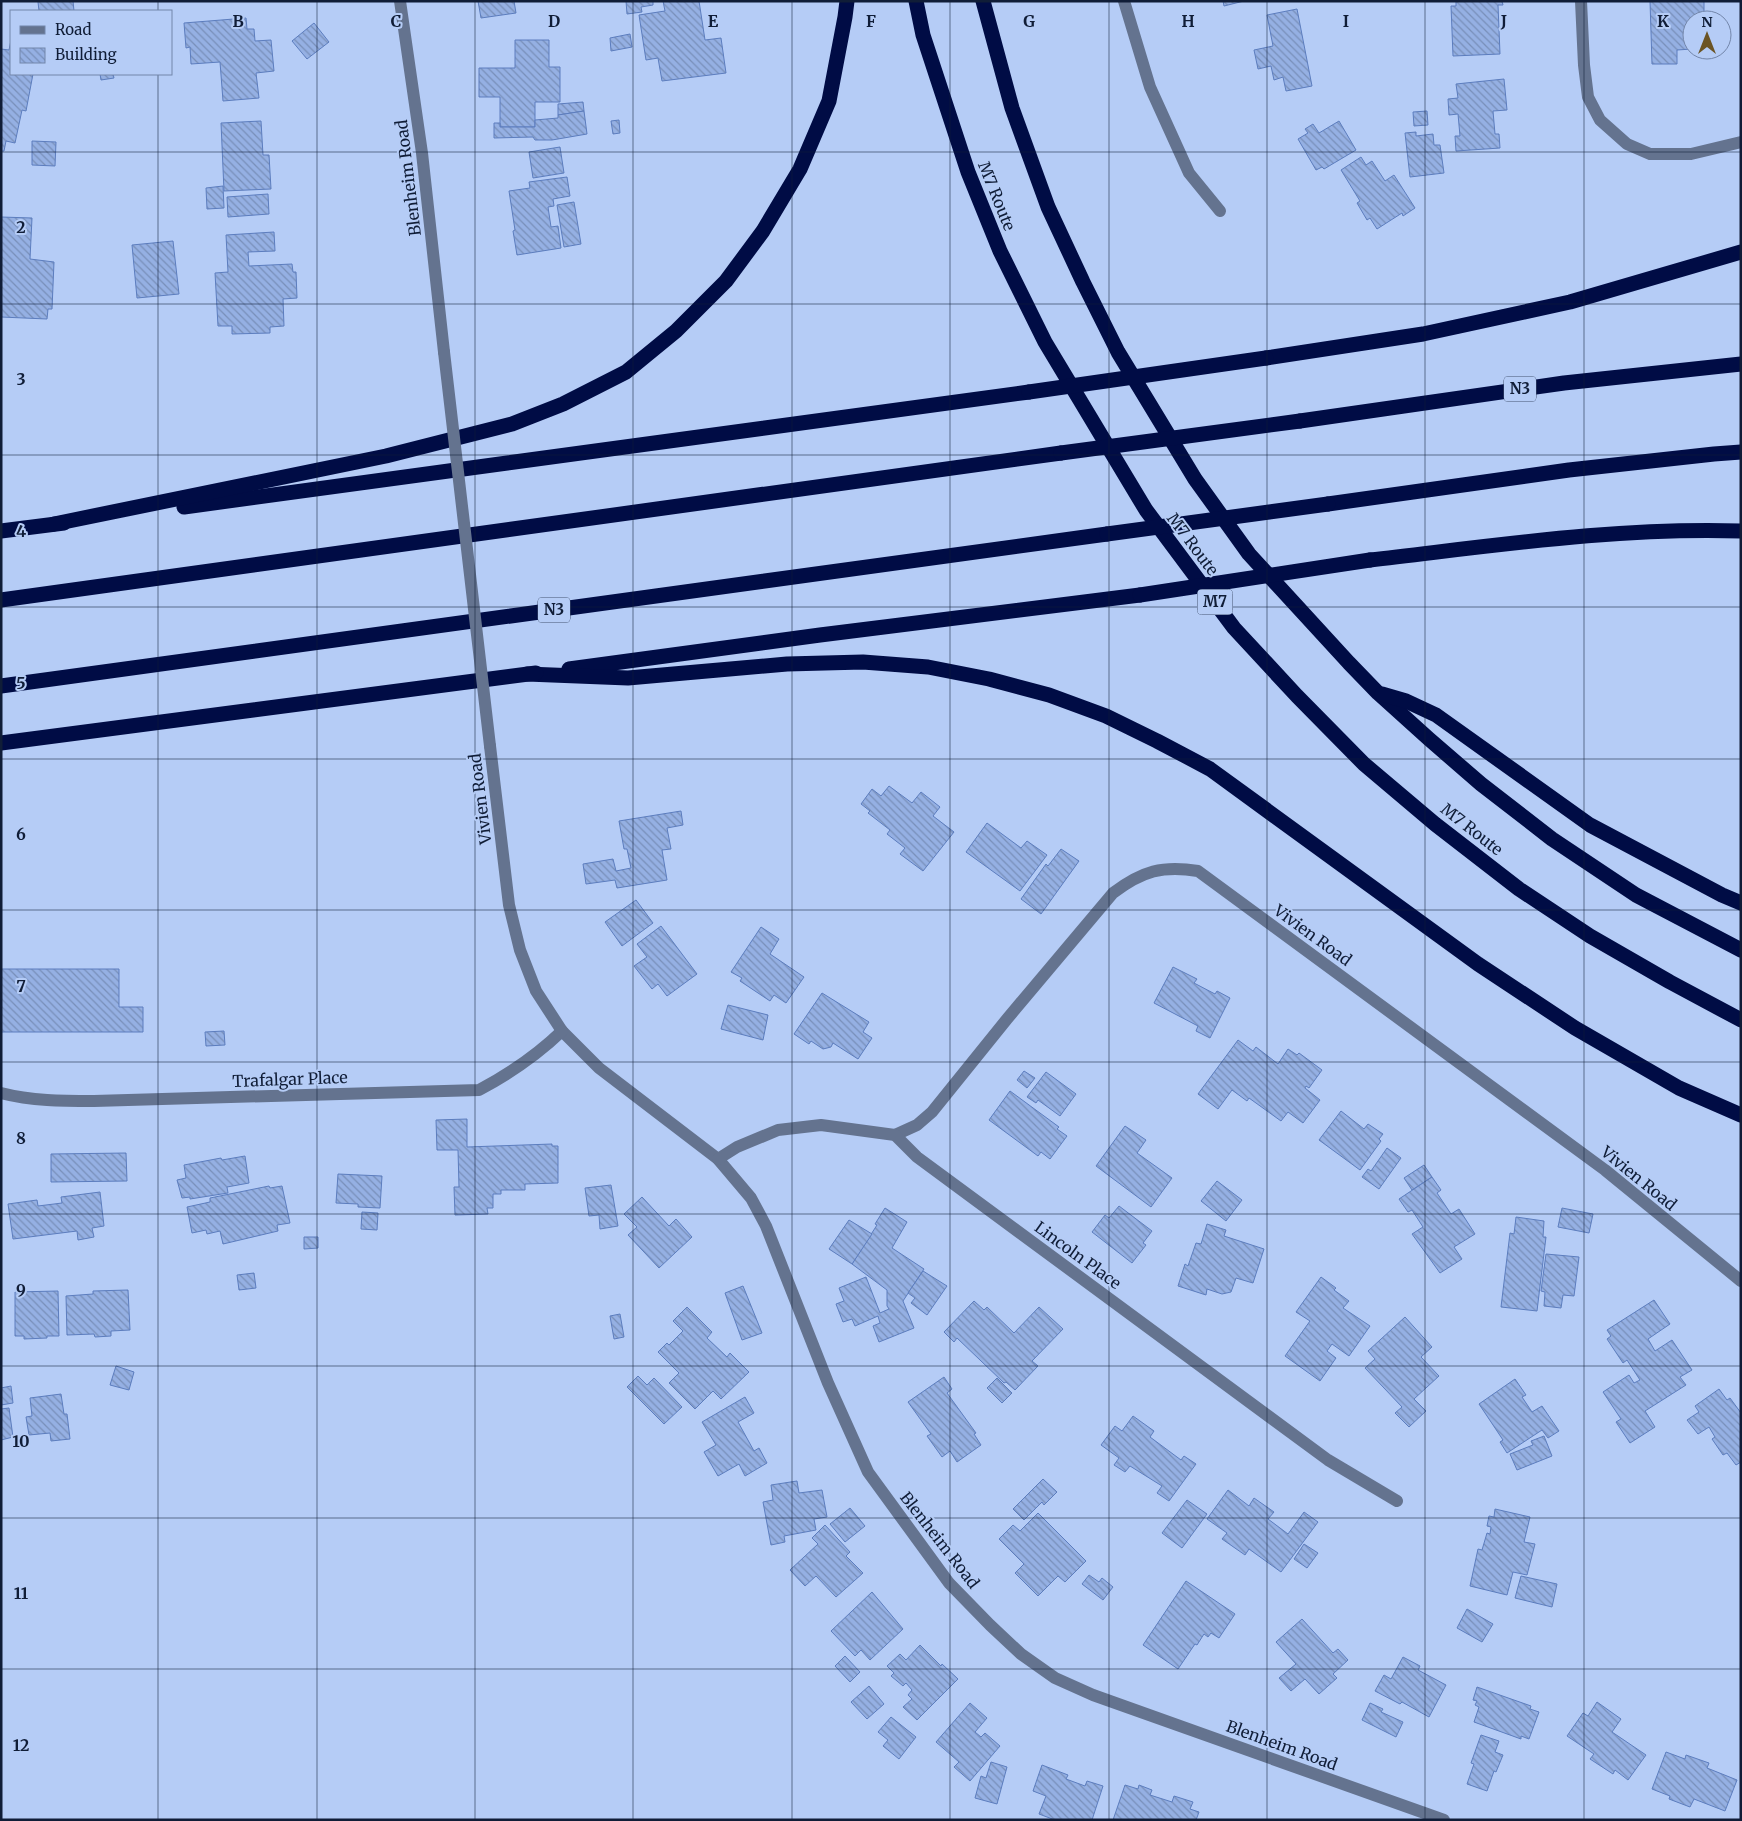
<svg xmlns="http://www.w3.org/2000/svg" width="1742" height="1821" viewBox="0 0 1742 1821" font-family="Merriweather,serif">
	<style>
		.building { fill: url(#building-back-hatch); stroke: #5c7dbe }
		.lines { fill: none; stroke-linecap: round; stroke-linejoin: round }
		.minor { stroke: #64738f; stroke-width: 12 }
		.highway { stroke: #000c45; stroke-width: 15 }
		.minor-bridge { stroke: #64738f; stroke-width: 12 }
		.highway-bridge { stroke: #000c45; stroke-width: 15 }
		.grid { fill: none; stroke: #101d37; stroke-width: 1; stroke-opacity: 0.55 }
		.labels { text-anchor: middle; stroke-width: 4; stroke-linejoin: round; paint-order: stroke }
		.shield { fill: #b5ccf6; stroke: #425270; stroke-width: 1 }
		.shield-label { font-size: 15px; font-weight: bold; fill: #101d37 }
		.street-label { font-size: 16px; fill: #101d37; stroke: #b5ccf6 }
		.grid-label { font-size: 16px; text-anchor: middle; font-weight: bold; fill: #101d37; stroke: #b5ccf6; stroke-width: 4; stroke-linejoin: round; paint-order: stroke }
	</style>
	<defs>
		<pattern id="building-back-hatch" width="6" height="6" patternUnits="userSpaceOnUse" patternTransform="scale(1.25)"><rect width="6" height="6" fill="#95b0e3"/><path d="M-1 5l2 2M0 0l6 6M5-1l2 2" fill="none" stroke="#788fb9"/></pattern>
	</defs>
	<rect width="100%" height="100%" fill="#b5ccf6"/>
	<g class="building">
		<path d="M39,1H73L74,11H39L38,2Z"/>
		<path d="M478,1H514L516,13L481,18Z"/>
		<path d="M626,1H653V5L641,7L642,12L627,14Z"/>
		<path d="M663,1H699L705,40L721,38L726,73L662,81L658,58L646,60L639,15L665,11Z"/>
		<path d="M1223,1H1244L1224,6Z"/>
		<path d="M1456,1H1502L1503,5H1498L1500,54L1453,56L1451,6H1456Z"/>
		<path d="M1650,1H1704V20H1692V49L1677,50V64H1652Z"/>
		<path d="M1297,9L1312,86L1286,91L1283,77L1274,80L1271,66L1258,69L1254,50L1273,46L1267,15Z"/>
		<path d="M246,18L247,29H254L255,41L271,40L274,71L256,73L259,98L223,101L220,62L191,64L190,47L186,48L184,23Z"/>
		<path d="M314,23L329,42L307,59L292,41Z"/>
		<path d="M630,34L632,47L611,51L610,38Z"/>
		<path d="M11,40V74H33L26,111L22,110L15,143L6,141L4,151H1V49L9,50Z"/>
		<path d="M515,40H549V67H560V102H535V127H500V97H479V68H515Z"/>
		<path d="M100,74H113L114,78L101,80Z"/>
		<path d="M1504,79L1507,110L1493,111L1495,134H1499L1500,148L1456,151L1455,136H1460L1458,114L1449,115L1448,99L1458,98L1456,84Z"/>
		<path d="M583,102L584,111L558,115V104Z"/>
		<path d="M584,111L587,134L552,140H535L533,137L494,138V123H500V127H535V120L558,118V115Z"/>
		<path d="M1427,111L1428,125L1414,126L1413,112Z"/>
		<path d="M619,120L620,133L613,134L611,121Z"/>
		<path d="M261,121L263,155H269L271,189L224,191L221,123Z"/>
		<path d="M1339,121L1356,150L1324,169L1322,167L1316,170L1298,139L1308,133L1305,129L1313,124L1319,133Z"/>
		<path d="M1416,132V136L1433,134L1434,145H1440L1444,173L1410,177L1405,133Z"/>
		<path d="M32,141L56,142L55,166L32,165Z"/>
		<path d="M560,147L564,173L533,178L529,152Z"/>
		<path d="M1361,157L1366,165L1372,161L1385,181L1394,175L1415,208L1403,216L1402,213L1377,229L1370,218L1367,220L1357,203L1360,201L1341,170Z"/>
		<path d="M567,177L570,196L553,199L554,206L548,207L551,227L558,226L561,248L517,255L513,231L515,230L509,191L530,188L529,182Z"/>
		<path d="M223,186L224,208L207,209L206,188Z"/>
		<path d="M268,194L269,214L228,217L227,197Z"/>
		<path d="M574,202L581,244L564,247L557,205Z"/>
		<path d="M1,217L32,218L30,259L54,262L52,309H48L47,319L1,317Z"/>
		<path d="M274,232L275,251L248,252L249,266L292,264L293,272H296L297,298L283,299L284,326L270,327V333L232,334V326H218L215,273L228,272L226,235Z"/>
		<path d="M173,241L179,294L137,298L132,245Z"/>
		<path d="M889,786L912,803L921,792L940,807L933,816L954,832L923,871L900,854L905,848L887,834L890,830L868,813L870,811L861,804L872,789L881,796Z"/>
		<path d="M681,811L683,825L667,828L671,849L662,850L667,880L617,888L615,880L586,884L583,864L613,859L616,871L631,868L627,849H624L619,821Z"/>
		<path d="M987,823L1021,848L1027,841L1047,855L1020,891L966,852Z"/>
		<path d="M1061,849L1079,861L1041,914L1021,899L1046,864L1048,866Z"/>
		<path d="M636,900L653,923L622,946L605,922Z"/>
		<path d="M661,926L697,974L667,996L658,984L652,989L634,966L647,957L637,944Z"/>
		<path d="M761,927L779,939L770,954L804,977L786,1003L774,995L770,1001L740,981L742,978L731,972Z"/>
		<path d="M1173,967L1197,979L1194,983L1215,994L1217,991L1230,998L1210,1038L1196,1031L1198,1026L1154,1003Z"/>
		<path d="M1,969H119V1007H143V1032H1Z"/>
		<path d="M822,993L869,1022L863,1032L872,1038L858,1059L833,1043L831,1047L823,1049L811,1041L809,1044L794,1034Z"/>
		<path d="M728,1005L768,1015L763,1040L721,1029Z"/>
		<path d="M224,1031L225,1045L206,1046L205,1032Z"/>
		<path d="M1238,1040L1253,1051L1256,1047L1278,1064L1288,1049L1297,1055L1299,1053L1322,1070L1309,1088L1306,1086L1305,1088L1320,1100L1303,1123L1288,1112L1281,1121L1249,1098L1247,1101L1232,1090L1218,1109L1198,1094Z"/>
		<path d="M1024,1071L1035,1078L1027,1088L1017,1080Z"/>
		<path d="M1046,1072L1076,1094L1060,1116L1038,1100L1036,1103L1027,1097Z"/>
		<path d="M1010,1091L1059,1127L1057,1129L1067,1136L1050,1159L1041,1152L1038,1156L989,1120Z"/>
		<path d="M1341,1111L1364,1129L1368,1124L1383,1134L1379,1139L1381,1141L1360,1170L1319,1140Z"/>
		<path d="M467,1119V1147L552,1144V1146H558V1183L525,1184V1190H501V1194H493V1208H487L488,1214L455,1215L454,1187H459L458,1150H437L436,1120Z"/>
		<path d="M1125,1126L1146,1140L1137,1153L1172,1178L1151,1207L1096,1166Z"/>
		<path d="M1387,1148L1401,1158L1379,1189L1362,1177L1368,1169L1371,1171Z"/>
		<path d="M126,1153L127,1181L51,1182V1154Z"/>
		<path d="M245,1156L249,1183L227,1187L228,1193L190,1199V1197L182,1198L177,1180L186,1178L184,1165L221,1158L222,1160Z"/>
		<path d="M1424,1165L1432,1177L1412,1190L1404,1178Z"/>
		<path d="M338,1174L382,1176L380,1208L358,1207V1204L336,1203Z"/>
		<path d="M1432,1177L1441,1190L1437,1193L1451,1214L1459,1209L1475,1234L1454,1247L1462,1259L1440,1273L1412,1234L1423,1227L1412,1210L1408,1212L1399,1199Z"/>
		<path d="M1217,1181L1242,1200L1226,1221L1201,1201Z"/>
		<path d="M611,1185L618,1226L600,1229L599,1215L589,1216L585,1188Z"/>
		<path d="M269,1186L270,1188L282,1186L290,1223L277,1225L278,1231L223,1244L220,1231L207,1234L206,1230L192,1233L187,1207L210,1202V1198Z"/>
		<path d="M100,1192L104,1226L92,1228L94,1237L78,1240L77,1231L13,1239L8,1204L37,1200L38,1206L62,1203L61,1197Z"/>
		<path d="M642,1197L669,1226L676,1219L692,1237L659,1268L628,1235L637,1227L624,1214Z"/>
		<path d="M1119,1206L1152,1231L1143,1243L1146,1245L1132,1263L1092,1232L1105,1215L1109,1218Z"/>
		<path d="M885,1208L907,1222L892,1248L924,1269L903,1301L914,1328L879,1342L873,1326L880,1323L878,1316L855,1326L852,1319L843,1322L836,1304L844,1301L839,1288L866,1277L880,1313L889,1309L887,1306V1290L852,1264L877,1225L875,1224Z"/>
		<path d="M1562,1208L1593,1214L1589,1233L1558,1227Z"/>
		<path d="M362,1212L378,1213L377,1230L361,1229Z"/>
		<path d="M1516,1217L1544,1221L1543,1237H1546L1537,1311L1501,1307L1510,1233L1514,1234Z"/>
		<path d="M849,1220L872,1234L852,1264L829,1249Z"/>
		<path d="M1207,1224L1226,1230L1224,1236L1264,1249L1253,1283L1236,1278L1231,1292L1222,1294L1207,1289L1206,1295L1178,1286L1185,1264L1188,1266L1196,1243L1201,1244Z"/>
		<path d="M304,1237H318V1248L304,1249Z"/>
		<path d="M1546,1254L1579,1257L1574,1296L1563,1295L1561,1308L1544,1306L1545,1292L1541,1291Z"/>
		<path d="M923,1271L947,1286L927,1315L911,1303L915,1298L908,1293Z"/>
		<path d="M254,1273L256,1288L239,1290L237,1275Z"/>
		<path d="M1321,1277L1336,1288L1334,1290L1349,1301L1343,1308L1370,1326L1349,1356L1332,1344L1327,1351L1336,1358L1320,1381L1285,1356L1310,1321L1296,1312Z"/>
		<path d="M743,1286L762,1333L742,1340L725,1293Z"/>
		<path d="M128,1290L130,1330L111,1331V1336L95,1337L94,1334L67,1335L66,1296L93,1294V1291Z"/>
		<path d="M58,1291L59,1336H47V1338L24,1339V1336H15V1292Z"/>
		<path d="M1654,1300L1670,1324L1648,1339L1655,1351L1672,1340L1692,1370L1680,1377L1686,1385L1645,1411L1655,1427L1630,1443L1616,1422L1621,1419L1603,1392L1629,1375L1634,1383L1640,1380L1627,1360L1623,1363L1607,1339L1611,1336L1607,1330Z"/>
		<path d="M974,1301L984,1310L987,1307L1014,1333L1039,1307L1063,1329L1032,1361L1038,1366L1015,1390L1006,1382L1004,1383L957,1338L954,1342L944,1332Z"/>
		<path d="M687,1307L712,1332L707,1338L727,1357L730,1353L749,1372L721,1399L713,1391L695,1409L669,1383L679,1373L658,1352L667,1343L669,1345L683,1331L673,1321Z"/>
		<path d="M620,1314L624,1337L614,1339L610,1316Z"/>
		<path d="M1405,1317L1432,1347L1421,1357L1439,1376L1414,1399L1426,1411L1409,1427L1395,1413L1402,1407L1365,1368L1375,1359L1368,1351Z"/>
		<path d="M116,1366L134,1372L129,1390L110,1385Z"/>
		<path d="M638,1376L647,1385L654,1378L682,1407L664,1424L627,1387Z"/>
		<path d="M944,1377L952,1389L947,1393L976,1433L974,1434L981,1445L957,1462L950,1451L942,1457L927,1436L931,1434L908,1402Z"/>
		<path d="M997,1378L1012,1393L1002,1403L987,1388Z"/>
		<path d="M1515,1379L1526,1395L1522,1397L1532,1412L1542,1406L1559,1431L1548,1438L1542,1430L1507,1453L1500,1442L1503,1440L1479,1404Z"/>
		<path d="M11,1386L13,1403L1,1405V1388Z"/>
		<path d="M1719,1389L1727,1400L1730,1398L1741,1413V1462L1736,1465L1727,1453L1723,1455L1712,1439L1715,1437L1709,1427L1698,1434L1687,1420L1699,1412L1695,1406Z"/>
		<path d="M61,1394L64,1414H67L70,1439L51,1441L50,1433L29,1435L26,1417L32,1416L30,1398Z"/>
		<path d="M745,1397L754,1413L738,1422L754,1451L759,1448L767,1463L745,1476L739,1464L718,1476L704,1452L716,1445L702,1422Z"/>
		<path d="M9,1408L13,1437L1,1440V1409Z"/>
		<path d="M1133,1416L1154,1431L1150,1437L1181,1460L1184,1456L1196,1464L1169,1501L1157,1493L1162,1486L1130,1466L1125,1472L1114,1465L1119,1458L1101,1445L1115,1426L1122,1431Z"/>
		<path d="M1544,1436L1552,1456L1517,1470L1510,1454L1533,1445L1531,1441Z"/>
		<path d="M1043,1479L1057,1492L1044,1505L1042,1502L1024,1520L1013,1509Z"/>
		<path d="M797,1481L799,1493L822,1490L827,1517L814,1519L816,1530L784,1536L785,1542L771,1545L763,1502L773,1500L771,1485Z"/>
		<path d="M1228,1490L1249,1506L1254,1498L1274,1512L1268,1519L1288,1534L1304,1512L1318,1522L1281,1572L1249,1549L1245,1555L1222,1539L1227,1533L1207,1519Z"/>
		<path d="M1187,1500L1207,1514L1182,1548L1162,1533Z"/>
		<path d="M850,1508L865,1526L845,1542L830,1524Z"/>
		<path d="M1495,1509L1530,1517L1524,1542L1535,1544L1527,1575L1513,1572L1507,1595L1470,1586L1478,1549L1482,1550L1487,1533L1490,1534L1491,1527L1487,1526L1489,1516L1494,1517Z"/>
		<path d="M1038,1513L1086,1561L1065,1582L1058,1576L1038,1596L1015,1573L1024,1564L999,1539L1013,1525L1020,1531Z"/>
		<path d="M825,1525L850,1552L846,1556L863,1573L836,1597L816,1576L805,1586L790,1570L818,1544L812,1538Z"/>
		<path d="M1304,1544L1318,1553L1307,1568L1294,1559Z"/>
		<path d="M1089,1575L1099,1582L1102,1578L1113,1587L1103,1600L1082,1584Z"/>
		<path d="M1521,1576L1557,1584L1552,1607L1515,1598Z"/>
		<path d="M1186,1581L1235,1614L1219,1638L1211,1633L1208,1637L1204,1634L1197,1645L1195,1644L1178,1669L1143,1645Z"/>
		<path d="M872,1592L903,1629L870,1660L861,1650L855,1656L831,1631Z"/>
		<path d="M1467,1609L1493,1624L1482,1642L1457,1628Z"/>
		<path d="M1302,1619L1333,1653L1338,1649L1348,1660L1333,1674L1337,1678L1319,1694L1305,1679L1291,1691L1279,1678L1296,1664L1276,1642Z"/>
		<path d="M920,1645L941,1666L942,1664L958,1679L917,1720L903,1707L912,1699L908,1695L912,1690L906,1683L903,1686L891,1676L894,1673L887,1666L900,1654L906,1660Z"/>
		<path d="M845,1656L860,1672L850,1682L835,1666Z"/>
		<path d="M1403,1657L1420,1666L1418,1670L1446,1685L1429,1717L1402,1702L1400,1704L1375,1691L1384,1675L1391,1679Z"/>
		<path d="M869,1686L884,1704L867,1719L851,1702Z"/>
		<path d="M1477,1687L1531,1706L1530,1709L1539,1712L1529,1739L1521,1736V1739L1474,1722L1479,1707L1475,1705L1477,1701L1473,1700Z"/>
		<path d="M1597,1702L1621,1719L1612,1732L1646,1755L1628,1780L1615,1770L1613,1774L1590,1759L1594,1754L1567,1736L1583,1713L1588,1716Z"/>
		<path d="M970,1703L987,1718L975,1732L981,1737L985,1733L1000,1746L970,1781L954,1767L959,1762L936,1742Z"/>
		<path d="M1370,1703L1383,1709L1381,1712L1403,1722L1396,1737L1362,1720Z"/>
		<path d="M891,1717L916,1737L899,1759L883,1746L888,1740L878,1732Z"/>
		<path d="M1481,1735L1499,1741L1495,1752L1503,1755L1496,1772L1494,1771L1487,1791L1467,1784L1474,1764L1471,1763Z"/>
		<path d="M1666,1752L1685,1759L1686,1755L1709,1763L1707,1768L1737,1780L1725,1811L1694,1799L1690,1807L1669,1799L1670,1796L1652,1789Z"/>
		<path d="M991,1762L1007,1767L997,1804L975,1798L981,1776L986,1778Z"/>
		<path d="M1042,1765L1068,1775L1066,1779L1085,1786L1087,1781L1103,1786L1092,1820H1055L1039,1814L1046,1796L1033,1791Z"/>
		<path d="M1125,1785L1138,1789L1139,1785L1152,1790L1150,1795L1172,1802L1174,1796L1193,1802L1190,1809L1199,1812L1196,1820H1113Z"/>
	</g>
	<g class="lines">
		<g class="minor">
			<path d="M400,1L422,153L444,352"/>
			<path d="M1124,1L1150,87L1189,173L1220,211"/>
			<path d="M1581,1L1584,65L1588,97L1600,120L1627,144L1650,154H1691L1741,142"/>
			<path d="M490,746L509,905L520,950L536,991L562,1031L599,1068L718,1159L751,1198L766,1226L828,1383L868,1472L949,1583L990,1625L1021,1654L1055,1678L1093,1695L1444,1820"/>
			<path d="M1,1093C32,1101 62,1101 94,1101L479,1090C511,1073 536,1056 562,1031"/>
			<path d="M895,1135L917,1125L932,1112L1007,1019L1113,893C1142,871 1163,865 1198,871L1605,1170L1741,1281"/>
			<path d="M718,1159L737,1147L778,1130L821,1125L895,1135L917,1157L1328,1460L1397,1501"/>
		</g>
		<g class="highway">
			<path d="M916,1L923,35L968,172L1000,251L1045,342L1146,510L1234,628L1297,696L1364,764L1435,824L1519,889L1590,936L1670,982L1741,1020"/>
			<path d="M983,1L1012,108L1048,207L1083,282L1118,352L1195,479L1249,554L1349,663L1378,693L1429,739L1481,784L1552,839L1636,895L1741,950"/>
			<path d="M1266,358L1423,334L1570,302L1741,252"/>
			<path d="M1300,421L1564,383L1741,364"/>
			<path d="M1328,504L1569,470L1714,454L1741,452"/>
			<path d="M184,507L1029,392"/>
			<path d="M54,524L386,456L512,424L563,404L626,372L676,331L726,281L763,231L800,169L829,101L845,17L847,1"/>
			<path d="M1,531L64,523"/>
			<path d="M1370,560C1493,546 1617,527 1741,531"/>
			<path d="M1,600L1061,453"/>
			<path d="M569,669L820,635L1140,595"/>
			<path d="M527,674L628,678L787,664L863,662L928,667L989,679L1049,695L1106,716L1157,741L1210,769L1478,964L1575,1028L1679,1088L1741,1115"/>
			<path d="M1,686L1107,534"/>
			<path d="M1382,694L1406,701L1436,715L1590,825L1722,895L1741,903"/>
			<path d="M1,743L536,673"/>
		</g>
		<path class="minor-bridge" d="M444,352L490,746"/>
		<g class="highway-bridge">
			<path d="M1029,392L1266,358"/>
			<path d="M1061,453L1300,421"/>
			<path d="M1107,534L1328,504"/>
			<path d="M1140,595L1370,560"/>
		</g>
	</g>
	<path class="grid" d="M158,1V11M317,1V1820M475,1V1820M633,1V1820M792,1V1820M950,1V1820M1109,1V1820M1267,1V1820M1425,1V1820M1584,1V1820M158,74V1820M1,152H1741M1,304H1741M1,455H1741M1,607H1741M1,759H1741M1,910H1741M1,1062H1741M1,1214H1741M1,1366H1741M1,1518H1741M1,1669H1741"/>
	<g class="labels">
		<g class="shield">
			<rect x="1504" y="376.5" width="32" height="25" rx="4"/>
			<rect x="1197.5" y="589.5" width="35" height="25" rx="4"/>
			<rect x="538" y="597.5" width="32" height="25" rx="4"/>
		</g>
		<g class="shield-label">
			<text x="1520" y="394">N3</text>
			<text x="1215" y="607">M7</text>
			<text x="554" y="615">N3</text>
		</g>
		<g class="street-label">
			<text transform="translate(408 178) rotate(-97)" y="6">Blenheim Road</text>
			<text transform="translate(997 196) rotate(68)" y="6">M7 Route</text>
			<text transform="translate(1193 544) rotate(53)" y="6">M7 Route</text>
			<text transform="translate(480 799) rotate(-97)" y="6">Vivien Road</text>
			<text transform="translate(1472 829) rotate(38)" y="6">M7 Route</text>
			<text transform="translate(1313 935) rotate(36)" y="6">Vivien Road</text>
			<text transform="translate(290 1079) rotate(-2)" y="6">Trafalgar Place</text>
			<text transform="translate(1639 1178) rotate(39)" y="6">Vivien Road</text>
			<text transform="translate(1078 1255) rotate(36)" y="6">Lincoln Place</text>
			<text transform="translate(940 1540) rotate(52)" y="6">Blenheim Road</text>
			<text transform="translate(1282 1745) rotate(20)" y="6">Blenheim Road</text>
		</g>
	</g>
	<g class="grid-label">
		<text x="238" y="27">B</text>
		<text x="396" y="27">C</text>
		<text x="554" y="27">D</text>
		<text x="713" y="27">E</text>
		<text x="871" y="27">F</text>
		<text x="1029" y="27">G</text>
		<text x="1188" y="27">H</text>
		<text x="1346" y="27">I</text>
		<text x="1504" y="27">J</text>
		<text x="1663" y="27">K</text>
		<text x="21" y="233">2</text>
		<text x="21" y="385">3</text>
		<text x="21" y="537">4</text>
		<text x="21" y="689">5</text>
		<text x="21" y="840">6</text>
		<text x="21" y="992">7</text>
		<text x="21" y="1144">8</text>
		<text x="21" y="1296">9</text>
		<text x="21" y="1447">10</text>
		<text x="21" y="1599">11</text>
		<text x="21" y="1751">12</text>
	</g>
	<rect width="1742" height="1821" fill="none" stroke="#101d37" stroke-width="5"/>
	<rect x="10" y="10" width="162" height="65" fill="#b5ccf6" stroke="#7386aa"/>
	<rect x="20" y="26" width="25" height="8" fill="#64738f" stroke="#7386aa"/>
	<text x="55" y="35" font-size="15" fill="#101d37">Road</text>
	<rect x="20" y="48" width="25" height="15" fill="url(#building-back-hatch)" stroke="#7386aa"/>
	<text x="55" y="60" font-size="15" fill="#101d37">Building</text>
	<g transform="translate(1707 35)"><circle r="24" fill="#b5ccf6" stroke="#7386aa"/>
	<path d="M0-4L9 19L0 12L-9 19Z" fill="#6b5424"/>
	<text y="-8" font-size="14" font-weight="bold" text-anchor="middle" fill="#101d37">N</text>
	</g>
</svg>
